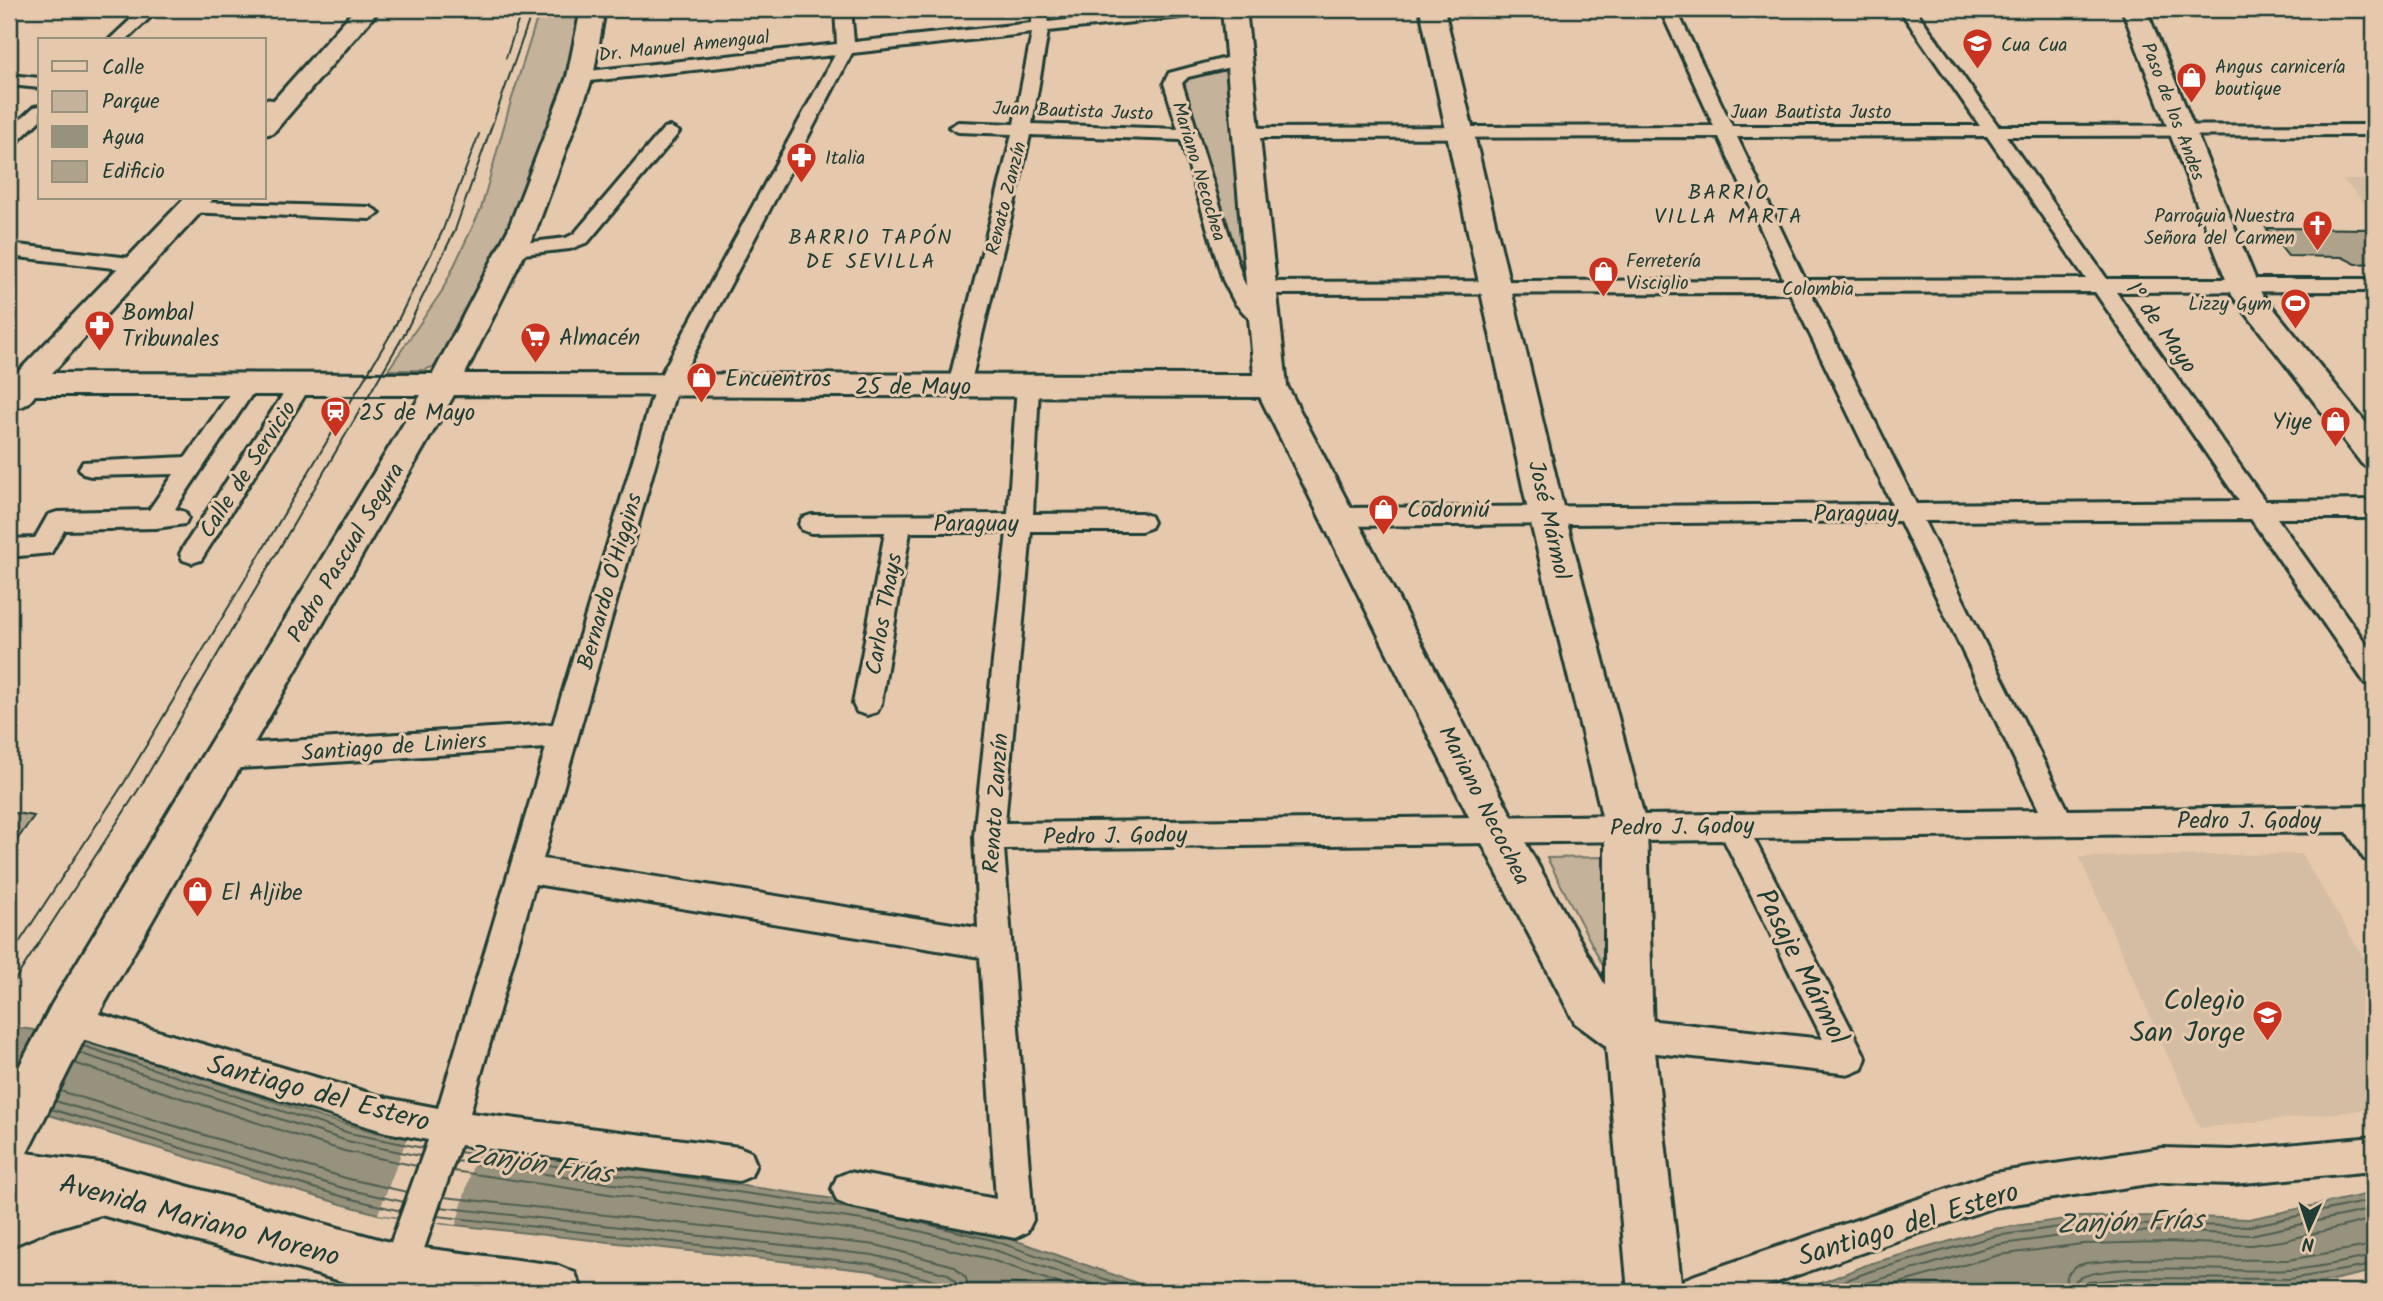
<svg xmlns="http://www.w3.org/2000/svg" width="2383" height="1301" viewBox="0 0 2383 1301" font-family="Kalam,sans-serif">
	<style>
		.built { fill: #d5bda3 }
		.green { fill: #c5b29a; stroke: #727867; stroke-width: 2 }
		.water { fill: #97927d; stroke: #677060; stroke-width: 2 }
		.pier { fill: #e6c9ad }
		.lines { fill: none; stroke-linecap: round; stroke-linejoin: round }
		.shore { stroke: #4f5f51; stroke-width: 2 }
		.building { fill: #aea28b; stroke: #1f3d34; stroke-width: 2 }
		.street-casing { stroke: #1f3d34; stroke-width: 6 }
		.secondary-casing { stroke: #1f3d34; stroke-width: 6 }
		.street { fill: #e6c9ad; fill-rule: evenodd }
		.secondary { fill: #e6c9ad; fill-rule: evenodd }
		.tram { stroke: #1f3d34; stroke-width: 2 }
		.labels { text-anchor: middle; stroke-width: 6; stroke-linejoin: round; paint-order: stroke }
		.far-poi-label { font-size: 19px; fill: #1f3d34; stroke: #e6c9ad; text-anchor: start }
		.far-street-label { font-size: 19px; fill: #1f3d34; stroke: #e6c9ad }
		.far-quarter-label { font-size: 21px; letter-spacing: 2px; fill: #1f3d34; stroke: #e6c9ad }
		.poi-label { font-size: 23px; fill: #1f3d34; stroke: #e6c9ad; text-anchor: start }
		.street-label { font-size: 23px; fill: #1f3d34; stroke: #e6c9ad }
		.near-street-label { font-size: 28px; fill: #1f3d34; stroke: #e6c9ad }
		.near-poi-label { font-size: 28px; fill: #1f3d34; stroke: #e6c9ad; text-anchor: end }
		.near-water-label { font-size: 28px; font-style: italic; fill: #2b463b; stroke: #e6c9ad }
	</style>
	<rect width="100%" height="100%" fill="#e6c9ad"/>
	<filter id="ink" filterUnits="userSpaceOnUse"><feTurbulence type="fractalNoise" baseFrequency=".0143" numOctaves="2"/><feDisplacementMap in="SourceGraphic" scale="14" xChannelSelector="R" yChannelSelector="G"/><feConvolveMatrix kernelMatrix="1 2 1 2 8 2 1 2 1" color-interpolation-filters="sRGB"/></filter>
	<g filter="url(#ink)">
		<g class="built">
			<path d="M2343,180H2374V213L2372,211Z"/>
			<path d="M2301,854L2374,974V1109L2200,1128L2079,857Z"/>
		</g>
		<g class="green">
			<path d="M540,9H583L547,140L517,219L441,364L424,370H388L442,291L481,209L509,108Z"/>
			<path d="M1232,69L1249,273H1240L1184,84L1192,76Z"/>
			<path d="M1606,857L1613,985L1547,858Z"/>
		</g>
		<g class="water">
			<path d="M9,1026L82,1038L323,1118L379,1133L855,1202L994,1233L1163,1292H950L871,1271L419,1221L378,1214L341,1204L49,1115L9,1106Z"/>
			<path d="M2374,1193V1271L2323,1282L2259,1288L2131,1285L2068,1292H1799L1869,1264L1993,1229L2080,1217L2164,1216L2249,1219Z"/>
		</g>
		<path class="pier" d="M407,1138L478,1147L456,1225L378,1214Z"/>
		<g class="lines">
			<g class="shore">
				<path d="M83,1046L349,1133L423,1148"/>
				<path d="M79,1053L347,1141L420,1156"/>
				<path d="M74,1063L344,1151L417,1166"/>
				<path d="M60,1091L349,1179L407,1192"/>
				<path d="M55,1101L346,1189L404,1202"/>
				<path d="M51,1109L344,1197L401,1211"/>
				<path d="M459,1152L863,1210"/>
				<path d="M456,1161L890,1224L989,1248L1115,1292"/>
				<path d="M453,1171L888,1235L986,1258L1083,1292"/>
				<path d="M444,1197L876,1245L954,1266L966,1278L968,1292"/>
				<path d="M440,1207L873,1255L948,1274L955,1281L958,1292"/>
				<path d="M437,1216L872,1264L947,1284L949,1292"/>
				<path d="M906,1219L992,1240L1142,1292"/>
				<path d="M1815,1292L1871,1271L1995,1236L2081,1224L2250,1226L2374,1200"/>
				<path d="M1837,1292L1996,1245L2082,1233L2164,1231L2250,1235L2374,1209"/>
				<path d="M1868,1292L1999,1255L2082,1244L2163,1242L2251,1245L2282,1241L2374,1219"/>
				<path d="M2062,1292L2068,1274L2076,1266L2086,1263L2130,1259L2288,1260L2374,1245"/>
				<path d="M2073,1292L2076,1280C2106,1259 2245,1274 2289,1270C2317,1268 2346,1261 2374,1256"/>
				<path d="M2081,1292L2083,1285L2089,1282L2131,1278L2290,1279L2374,1265"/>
			</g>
		</g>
		<g class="building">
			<path d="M2266,228L2374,229V263L2356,264L2342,257L2288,256Z"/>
			<path d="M9,812L34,816L9,851Z"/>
		</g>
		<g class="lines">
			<defs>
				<g id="street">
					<path d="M142,9H159L126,40H109Z"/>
					<path d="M835,9H851L854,42L1032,23V9H1048V22L1167,9H1218L1210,14L1048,31L1032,124L1178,129L1164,83L1169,73L1241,54L1247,55L1249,59L1247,63L1188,77L1182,83L1243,280L1251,295L1276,323L1272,328H1258L1235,303L1223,280L1181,140L1030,135C1012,219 989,302 970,386L967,391L959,393L951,391L948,386C968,302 992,219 1012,134L958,132L949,127L958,122L1014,124L1032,33L852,53L678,384L543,859L978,928L974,836L1007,532H910L881,704L877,712L867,715L857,712L853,704L885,532L811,533L802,530L799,524L802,518L811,515L1008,514L1017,386L1020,381L1028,379L1036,381L1039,386L1033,514L1141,513L1150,516L1153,522L1150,528L1141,531H1031L1005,823L2039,810L1900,521L1338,526L1329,523L1326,517L1329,511L1338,508L1892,504L1790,293L1261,294L1254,292L1251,288L1254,284L1261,282L1784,280L1719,137L1247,138L1238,133L1247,128L1714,126L1660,9H1676L1732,126H1980L1899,9H1915L1998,126L2374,125V135L2006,136L2107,279H2374V291L2116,292L2265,501L2374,500V518H2277L2374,655V686L2365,683L2251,519L1924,521L2068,810L2374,806V863L2364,859L2347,832L1754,839L1866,1058L1862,1069L1850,1074L1629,1050L1618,1045L1613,1034L1618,1023L1629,1018L1823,1039L1724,840L1004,849L1033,1220L1027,1232L1015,1238L849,1206L837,1201L832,1189L837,1177L849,1172L996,1199L980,957L535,884L470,1113L739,1147L751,1152L756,1164L751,1176L739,1181L460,1145L409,1292H373L428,1140L386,1132L69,1035L58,1031L53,1020L58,1009L69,1005L386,1098L438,1108L546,748L225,769L215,765L211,757L215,749L225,745L553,724L656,384L835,55L580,82L571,77L580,72L837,44ZM1987,136L2086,279L1805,280L1737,137ZM2095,292L2239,501L1916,504L1811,293Z"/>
					<path d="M9,75L40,78V88L9,85Z"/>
					<path d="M264,99L289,102L292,106L283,111L264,109Z"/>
					<path d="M40,106V120L15,144L9,145V130L34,107Z"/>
					<path d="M670,127L679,132L676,136L588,242L570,249L514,255L507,253L504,249L507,245L566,238L574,234L664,128Z"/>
					<path d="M191,202L370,207L380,213L370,219L184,212L181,208Z"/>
					<path d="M9,244L139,259L146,261L149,265L146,269L139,271L9,256Z"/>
					<path d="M301,377L309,379L312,384L201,560L192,563L183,560L180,554L183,548L293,379Z"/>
					<path d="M247,378L255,380L258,385L175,509L185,512L188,518L185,524L156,528L64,530L51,553L9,557V539L35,538L48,515L57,512L149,510L174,474L91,476L83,474L79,468L83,462L186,457L239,380Z"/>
					<path d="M2374,1137V1171L2232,1184L2162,1182L1994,1207L1748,1292H1680L1685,1279L1698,1274L1994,1173L2162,1148L2232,1150Z"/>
				</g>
				<g id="secondary">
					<path d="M355,9H380L273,133L264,135V111Z"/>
					<path d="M581,9H605L593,77L536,230L465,374L1254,375L1222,9H1246L1287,386L1530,851L1605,985V828L1529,515L1420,9H1444L1565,515L1647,828L1653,1034L1682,1292H1628L1606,1046L1575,1023L1500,879L1260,397L454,395L86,1036L27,1153L107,1164L400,1245L556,1265L575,1273L583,1292H381L101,1215L49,1230L9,1247V1086L52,1004L421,395H35C28,405 22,409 9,406V373H17L185,198H214L52,373L433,374L508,230L567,77Z"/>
					<path d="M2122,9H2146L2261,293L2374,433V468L2362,464L2232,295Z"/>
				</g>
			</defs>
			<use href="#street" class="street-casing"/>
			<use href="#secondary" class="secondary-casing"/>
			<use href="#street" class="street"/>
			<use href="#secondary" class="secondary"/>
			<g class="tram">
				<path d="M506,58L521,12"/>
				<path d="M9,958L124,783L392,332L442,232L479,134"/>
				<path d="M9,989L142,784L405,333L455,230L533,9"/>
			</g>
		</g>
	</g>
	<defs>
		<symbol id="school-pin" viewBox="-11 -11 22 30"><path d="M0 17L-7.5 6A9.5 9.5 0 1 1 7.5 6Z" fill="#c8321e" stroke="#e6c9ad"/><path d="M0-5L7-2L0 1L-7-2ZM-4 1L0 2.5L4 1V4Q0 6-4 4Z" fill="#fff"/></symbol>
		<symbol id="shop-pin" viewBox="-11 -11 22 30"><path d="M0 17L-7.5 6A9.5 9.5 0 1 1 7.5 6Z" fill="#c8321e" stroke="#e6c9ad"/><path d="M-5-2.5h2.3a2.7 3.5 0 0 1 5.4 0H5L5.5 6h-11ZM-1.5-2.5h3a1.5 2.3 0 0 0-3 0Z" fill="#fff"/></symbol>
		<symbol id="pharmacy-pin" viewBox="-11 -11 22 30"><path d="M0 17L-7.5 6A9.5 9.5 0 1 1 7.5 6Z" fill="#c8321e" stroke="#e6c9ad"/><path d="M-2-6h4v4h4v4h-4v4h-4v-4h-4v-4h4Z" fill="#fff"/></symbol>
		<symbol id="church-pin" viewBox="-11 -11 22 30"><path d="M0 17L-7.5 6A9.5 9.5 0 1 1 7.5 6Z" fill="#c8321e" stroke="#e6c9ad"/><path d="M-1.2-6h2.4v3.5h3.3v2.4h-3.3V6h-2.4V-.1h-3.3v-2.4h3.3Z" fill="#fff"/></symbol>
		<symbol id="stadium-pin" viewBox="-11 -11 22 30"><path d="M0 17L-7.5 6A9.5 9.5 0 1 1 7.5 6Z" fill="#c8321e" stroke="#e6c9ad"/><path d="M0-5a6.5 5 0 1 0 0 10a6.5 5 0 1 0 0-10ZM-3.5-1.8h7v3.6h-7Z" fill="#fff"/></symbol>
		<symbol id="supermarket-pin" viewBox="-11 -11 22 30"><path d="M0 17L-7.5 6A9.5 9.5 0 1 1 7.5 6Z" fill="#c8321e" stroke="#e6c9ad"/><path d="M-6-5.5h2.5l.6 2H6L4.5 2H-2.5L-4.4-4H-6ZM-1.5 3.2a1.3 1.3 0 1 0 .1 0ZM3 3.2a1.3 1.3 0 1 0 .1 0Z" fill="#fff"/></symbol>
		<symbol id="station-pin" viewBox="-11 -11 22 30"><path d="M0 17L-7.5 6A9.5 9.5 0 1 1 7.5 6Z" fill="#c8321e" stroke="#e6c9ad"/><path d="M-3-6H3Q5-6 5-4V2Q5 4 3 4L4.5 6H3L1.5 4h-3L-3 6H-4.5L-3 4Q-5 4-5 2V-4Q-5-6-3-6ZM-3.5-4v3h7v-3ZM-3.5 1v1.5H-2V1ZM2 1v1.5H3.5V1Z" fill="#fff"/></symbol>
	</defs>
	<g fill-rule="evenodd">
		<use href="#school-pin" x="1960" y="26" width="35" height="47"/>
		<use href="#shop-pin" x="2174" y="60" width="35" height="47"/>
		<use href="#pharmacy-pin" x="784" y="140" width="35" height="47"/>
		<use href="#church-pin" x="2300" y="208" width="35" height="47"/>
		<use href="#shop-pin" x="1586" y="254" width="35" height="47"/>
		<use href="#stadium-pin" x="2278" y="286" width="35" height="47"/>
		<use href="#pharmacy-pin" x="82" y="308" width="35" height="47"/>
		<use href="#supermarket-pin" x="518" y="320" width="35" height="47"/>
		<use href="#shop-pin" x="684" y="360" width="35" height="47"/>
		<use href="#station-pin" x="318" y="394" width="35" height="47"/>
		<use href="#shop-pin" x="2318" y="404" width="35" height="47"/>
		<use href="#shop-pin" x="1366" y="492" width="35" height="47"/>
		<use href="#shop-pin" x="180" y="874" width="35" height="47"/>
		<use href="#school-pin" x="2250" y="998" width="35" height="47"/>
	</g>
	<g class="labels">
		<g class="far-poi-label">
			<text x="2001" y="51">Cua Cua</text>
			<text x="2215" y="73">Angus carnicería<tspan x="2215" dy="22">boutique</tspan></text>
			<text x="825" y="164">Italia</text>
			<text x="2295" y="222" text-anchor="end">Parroquia Nuestra<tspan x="2295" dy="22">Señora del Carmen</tspan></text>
			<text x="1626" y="267">Ferretería<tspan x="1626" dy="22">Visciglio</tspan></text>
			<text x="2272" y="310" text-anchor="end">Lizzy Gym</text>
		</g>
		<g class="far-street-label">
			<text transform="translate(684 45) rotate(-6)" y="7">Dr. Manuel Amengual</text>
			<text transform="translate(1073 110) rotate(2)" y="7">Juan Bautista Justo</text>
			<text x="1811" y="118">Juan Bautista Justo</text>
			<text transform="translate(2174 111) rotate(69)" y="7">Paso de los Andes</text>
			<text transform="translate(1200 171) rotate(73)" y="7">Mariano Necochea</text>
			<text transform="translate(1005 198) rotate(-76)" y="7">Renato Zanzín</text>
			<text x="1818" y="295">Colombia</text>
		</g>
		<g class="far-quarter-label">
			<text x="1729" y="199">BARRIO<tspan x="1729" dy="24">VILLA MARTA</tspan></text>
			<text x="871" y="244">BARRIO TAPÓN<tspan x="871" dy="24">DE SEVILLA</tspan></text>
		</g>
		<g class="poi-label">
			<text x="122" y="320">Bombal<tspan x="122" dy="26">Tribunales</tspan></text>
			<text x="559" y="345">Almacén</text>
			<text x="725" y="386">Encuentros</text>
			<text x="359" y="420">25 de Mayo</text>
			<text x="2312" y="429" text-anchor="end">Yiye</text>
			<text x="1407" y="517">Codorniú</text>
			<text x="221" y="900">El Aljibe</text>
		</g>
		<g class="street-label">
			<text transform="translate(2162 327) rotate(55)" y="8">1° de Mayo</text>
			<text x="913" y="394">25 de Mayo</text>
			<text transform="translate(247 469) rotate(-57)" y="8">Calle de Servicio</text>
			<text x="1856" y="521">Paraguay</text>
			<text transform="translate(1550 520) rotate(77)" y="8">José Mármol</text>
			<text x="976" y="531">Paraguay</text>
			<text transform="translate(345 552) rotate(-59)" y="8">Pedro Pascual Segura</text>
			<text transform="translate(609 581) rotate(-74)" y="8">Bernardo O'Higgins</text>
			<text transform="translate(883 614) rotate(-80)" y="8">Carlos Thays</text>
			<text transform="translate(394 746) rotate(-4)" y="8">Santiago de Liniers</text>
			<text transform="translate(995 803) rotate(-86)" y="8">Renato Zanzín</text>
			<text transform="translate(1485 805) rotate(63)" y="8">Mariano Necochea</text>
			<text x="2249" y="828">Pedro J. Godoy</text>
			<text transform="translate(1682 826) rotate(-1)" y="8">Pedro J. Godoy</text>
			<text transform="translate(1115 835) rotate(-1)" y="8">Pedro J. Godoy</text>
		</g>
		<g class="near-street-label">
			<text transform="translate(1803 966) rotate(63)" y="10">Pasaje Mármol</text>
			<text transform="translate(319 1092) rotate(15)" y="10">Santiago del Estero</text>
			<text transform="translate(200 1219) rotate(15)" y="10">Avenida Mariano Moreno</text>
			<text transform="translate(1908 1223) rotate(-17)" y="10">Santiago del Estero</text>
		</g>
		<g class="near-poi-label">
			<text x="2245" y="1009">Colegio<tspan x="2245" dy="32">San Jorge</tspan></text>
		</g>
		<g class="near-water-label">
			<text transform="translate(539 1163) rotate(8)" y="10">Zanjón Frías</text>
			<text transform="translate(2130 1221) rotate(-2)" y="10">Zanjón Frías</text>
		</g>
	</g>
	<rect width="2383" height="1301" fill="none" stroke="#e6c9ad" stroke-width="35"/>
	<rect x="18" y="18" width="2348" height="1266" fill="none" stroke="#1f3d34" stroke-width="2.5" filter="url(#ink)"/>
	<rect x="38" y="38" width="228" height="161" fill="#e6c9ad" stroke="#96917d" stroke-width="2"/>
	<rect x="52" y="61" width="35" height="10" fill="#e6c9ad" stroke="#96917d" stroke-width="2"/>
	<text x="102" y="74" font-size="21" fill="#1f3d34">Calle</text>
	<rect x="52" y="91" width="35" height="21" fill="#c5b29a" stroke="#96917d" stroke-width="2"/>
	<text x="102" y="108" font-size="21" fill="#1f3d34">Parque</text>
	<rect x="52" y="126" width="35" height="21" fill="#97927d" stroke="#96917d" stroke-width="2"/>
	<text x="102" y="144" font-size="21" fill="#1f3d34">Agua</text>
	<rect x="52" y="161" width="35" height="21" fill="#aea28b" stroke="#96917d" stroke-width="2"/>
	<text x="102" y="178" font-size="21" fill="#1f3d34">Edificio</text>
	<g transform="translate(2309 1228) rotate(183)" stroke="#e6c9ad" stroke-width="5" paint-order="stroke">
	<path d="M0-5L12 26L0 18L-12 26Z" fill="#1f3d34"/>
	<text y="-10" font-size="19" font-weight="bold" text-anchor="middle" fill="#1f3d34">N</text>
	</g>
</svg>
